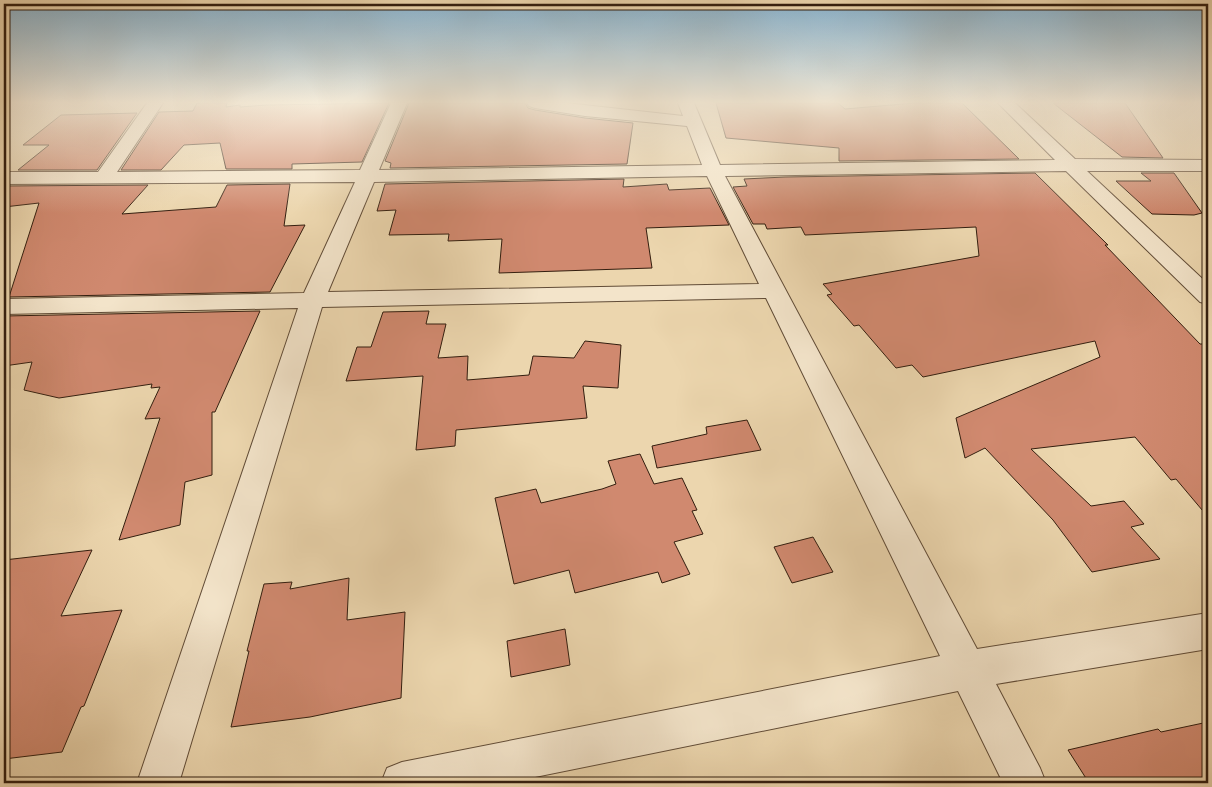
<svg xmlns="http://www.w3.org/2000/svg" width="1212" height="787" viewBox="0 0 1212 787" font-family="'IM FELL French Canon',serif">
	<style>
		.building { fill: #d0896f; stroke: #331e0f }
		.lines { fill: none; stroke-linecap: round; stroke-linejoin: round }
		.minor-casing { stroke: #614c37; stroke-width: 2 }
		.minor { fill: #f3e4ca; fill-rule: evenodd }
	</style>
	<rect width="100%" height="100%" fill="#ecd6ae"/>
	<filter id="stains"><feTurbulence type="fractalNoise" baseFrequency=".004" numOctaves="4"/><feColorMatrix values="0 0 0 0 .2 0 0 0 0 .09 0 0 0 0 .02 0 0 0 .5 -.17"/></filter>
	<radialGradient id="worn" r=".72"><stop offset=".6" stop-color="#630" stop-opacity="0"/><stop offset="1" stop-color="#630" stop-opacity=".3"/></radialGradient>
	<g class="building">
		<path d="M197,103H227L226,107L240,105V107L266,105L389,103L362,162L292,164V169H226L220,143L184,145L161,170H121L159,112L193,111Z"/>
		<path d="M409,103H525L528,108L535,110L585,118L633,123L627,164L390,168L391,163L385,161Z"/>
		<path d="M716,103H838L845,109L914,103H962L1019,159L839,161V148L726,138Z"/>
		<path d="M1053,103H1125L1163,158L1122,157Z"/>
		<path d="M137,113L97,170H18L49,145H23L61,115Z"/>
		<path d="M1035,173L1108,245H1105L1200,344H1208V517L1176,479L1171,480L1135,437L1031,449L1091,506L1124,501L1144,524L1131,527L1160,559L1092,572L1053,520L985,448L965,458L956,418L1100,357L1095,341L923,377L912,365L896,368L859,325L854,326L827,295L832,294L823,284L979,256L976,227L805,235L801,227L767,229L765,224H753L733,187L747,186L744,179L785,177Z"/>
		<path d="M1141,173H1174L1202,213L1194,215L1152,214L1116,181H1151Z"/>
		<path d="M624,179L623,187L667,184L669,190L710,188L729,225L646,228L652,268L499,273L502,239L448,241L449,234L389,235L396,210L377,211L385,184Z"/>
		<path d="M290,184L284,226L305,225L270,292L9,297L39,203L4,207V186L148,185L122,214L216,207L227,185Z"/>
		<path d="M260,311L215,412H212V475L185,482L180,525L119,540L160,418L145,419L160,387L151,388L152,384L59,398L24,390L32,362L4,366V316Z"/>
		<path d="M429,311L426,324H446L438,358L468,356L467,380L529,375L533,356L574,358L585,341L621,345L618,388L583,386L587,418L456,430L455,446L416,450L423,376L346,381L357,347H371L383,312Z"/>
		<path d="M747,420L761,450L657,468L652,446L707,434L706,427Z"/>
		<path d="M640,454L654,484L682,478L697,510L692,511L703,534L674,542L690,574L662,583L658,572L575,593L569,570L514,584L495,498L536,489L541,503L602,489L616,484L608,461Z"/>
		<path d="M813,537L833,572L792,583L774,547Z"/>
		<path d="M92,550L61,616L122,610L84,706L81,707L62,752L4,759V560Z"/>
		<path d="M349,578L347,620L405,612L401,698L310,717L231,727L249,651H247L264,584L292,582L290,589Z"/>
		<path d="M565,629L570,665L511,677L507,641Z"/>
		<path d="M1208,722V776L1176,783H1089L1068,750L1158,729L1161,732Z"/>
	</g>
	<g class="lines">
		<defs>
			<path id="minor" d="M147,103H163L117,172L360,170L391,103H407L379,170L702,165L687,126L585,116L535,108L529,106L527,103H566L683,116L678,103H694L720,165L1055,160L998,103H1015L1075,159L1208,160V171H1087L1208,284V304L1200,302L1066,171L725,176L977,649L1208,613V649L996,684L1040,768L1046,783H1003L958,691L506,783H381L387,768L402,762L940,656L766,298L322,307L179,783H137L298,308L4,314V299L304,293L355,182L4,184V172H98ZM707,176L759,284L328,292L374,182Z"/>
		</defs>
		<use href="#minor" class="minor-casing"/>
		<use href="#minor" class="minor"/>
	</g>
	<linearGradient id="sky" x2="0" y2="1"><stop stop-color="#89b5d2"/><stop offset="0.48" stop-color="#f6eddb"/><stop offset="1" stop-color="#f6eddb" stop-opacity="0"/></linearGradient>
	<rect width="1212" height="213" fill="url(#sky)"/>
	<rect width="1212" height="787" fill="none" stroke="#ecd6ae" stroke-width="20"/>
	<rect x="5" y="5" width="1202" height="777" fill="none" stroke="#331e0f" stroke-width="2.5"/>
	<rect x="10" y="10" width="1192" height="767" fill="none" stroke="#331e0f"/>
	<rect width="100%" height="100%" filter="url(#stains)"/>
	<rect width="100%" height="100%" fill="url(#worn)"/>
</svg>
